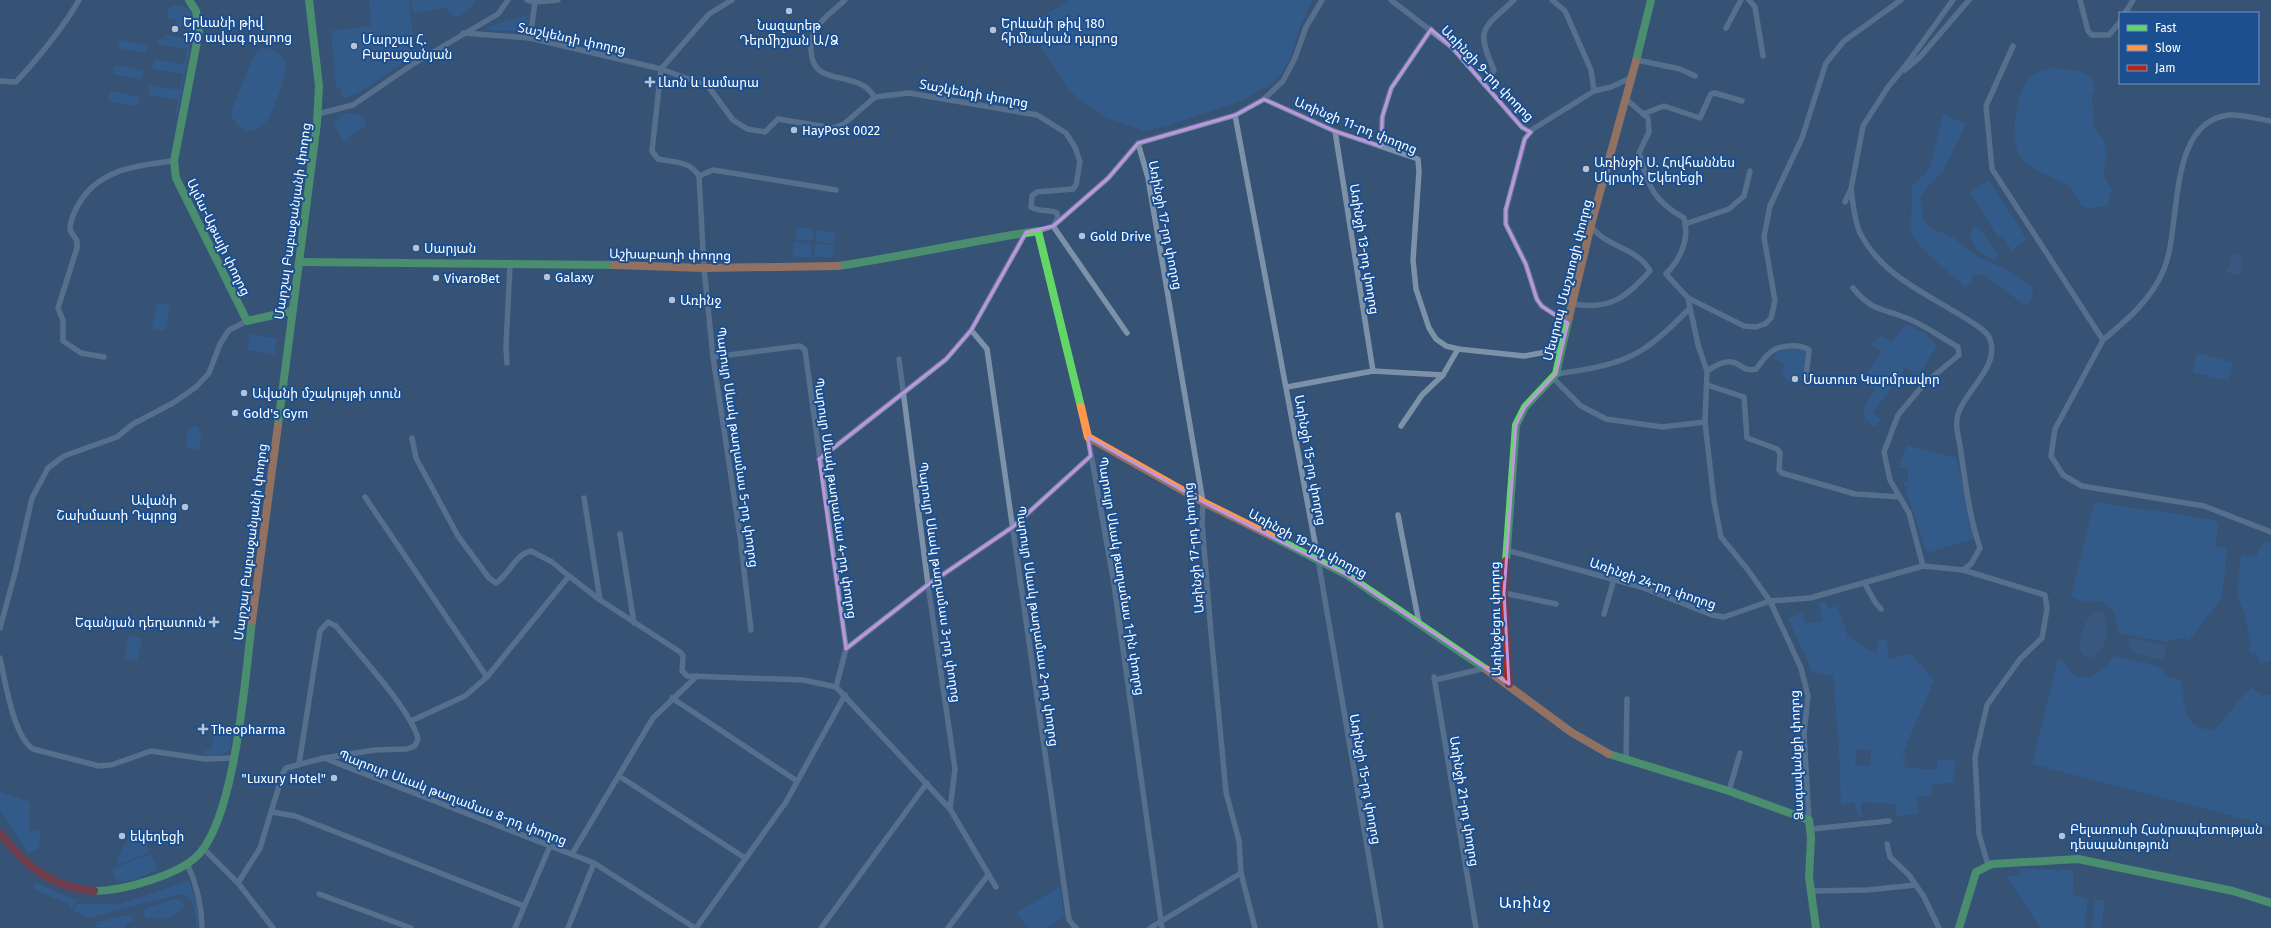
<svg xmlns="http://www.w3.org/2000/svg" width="2271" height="928" viewBox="0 0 2271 928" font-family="'Fira Sans','Noto Sans Armenian',sans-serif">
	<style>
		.green { fill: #2f66a5; fill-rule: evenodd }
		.water { fill: #3b618d }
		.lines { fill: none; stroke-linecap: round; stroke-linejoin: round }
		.street { stroke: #7d92a8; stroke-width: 5.5 }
		.fast { stroke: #63d668; stroke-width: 8 }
		.slow { stroke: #ff974d; stroke-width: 8 }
		.jam { stroke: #b3261e; stroke-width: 8 }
		.marked { fill: none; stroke: #bd96df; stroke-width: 3; stroke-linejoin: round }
		.poi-dot { fill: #b9c2ce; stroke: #1b4f8f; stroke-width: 1.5 }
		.labels { text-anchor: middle; stroke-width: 4; stroke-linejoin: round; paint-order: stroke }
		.poi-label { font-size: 13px; fill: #fff; stroke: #1b4f8f; text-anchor: start }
		.street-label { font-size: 13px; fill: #fff; stroke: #1b4f8f }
		.quarter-label { font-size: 15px; letter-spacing: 1px; fill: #fff; stroke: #1b4f8f }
	</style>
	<rect width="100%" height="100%" fill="#365274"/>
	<g class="green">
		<path d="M369,0H409L415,55L360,92L346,98L341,96V89L336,87L331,31L371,26Z"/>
		<path d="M412,0H475L470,9L458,17L452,15L448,9L444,8L413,14Z"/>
		<path d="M1069,0H1313L1300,27L1291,56L1282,73L1270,85L1243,100L1166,126L1144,131L1102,116L1069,91L1028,26Z"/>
		<path d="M174,5L187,7L195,19L193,29L176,25L177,20L167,18L169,7Z"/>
		<path d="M526,15L529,26L525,32L487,30L488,27Z"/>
		<path d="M165,35L191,40L177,116H175L178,100L148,95L150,85L180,90L183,74L152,69L154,59L184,64L187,49L157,44L158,38L164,39Z"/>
		<path d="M120,40L148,45L146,53L118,48Z"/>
		<path d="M266,48C279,51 288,58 286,72C279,90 268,147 239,126C233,121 231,117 232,109L254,55L260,49Z"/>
		<path d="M115,65L144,71L142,80L113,74Z"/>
		<path d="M2055,68L2079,71L2091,76L2095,89L2092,96L2094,126L2104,140L2107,153L2104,175L2112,190L2107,206C2072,213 2085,200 2066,185C2051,174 2030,172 2020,156C2009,139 2016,95 2028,80C2035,71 2045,70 2055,68Z"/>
		<path d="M110,91L140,97L138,106L108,101Z"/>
		<path d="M346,113L363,115L366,125L344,142L333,122Z"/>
		<path d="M1943,114L1966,124L1942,173L1929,184L1920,197L1923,217L1930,228L1952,237L1979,258L2002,267L2032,287L2033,295L2029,304L2025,305L1984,276L1973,274L1971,282L1965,287L1919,246L1911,232L1912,185L1925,174L1930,166Z"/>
		<path d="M1989,180L2026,239L2012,251L2003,236L1999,239L1970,193Z"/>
		<path d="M1977,226C1985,235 1992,244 1998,255L1996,260C1982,256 1964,243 1973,227Z"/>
		<path d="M797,227L814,229L813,239L811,241L795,239Z"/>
		<path d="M817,230L836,233L834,244L818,242L816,239Z"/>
		<path d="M794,242L811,244L812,246L811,257H792Z"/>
		<path d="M818,244L834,246L832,258L814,257L815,246Z"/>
		<path d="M157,303L170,305L165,331L152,328Z"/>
		<path d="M1906,325L1924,332L1937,346L1918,376L1906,367L1873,413L1881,419L1875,427L1865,419L1864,408L1875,390L1862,380L1882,352L1872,344L1881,336L1892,341Z"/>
		<path d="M250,334L277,339L274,355L247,350Z"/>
		<path d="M1788,348L1807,351L1805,372L1796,385L1788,381L1782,373L1785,365L1772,358L1781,350Z"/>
		<path d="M2197,353L2233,362L2228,381L2193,372Z"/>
		<path d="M197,426L202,433L199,451L185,448L189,427Z"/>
		<path d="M1907,445L1956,458L1976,538L1927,553L1903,482L1908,481L1907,468H1898Z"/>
		<path d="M2094,502L2215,520L2218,525L2216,546L2227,549L2222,598L2189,640L2177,638L2167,642L2118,633C2116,610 2108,594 2083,603L2077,598L2071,597Z"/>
		<path d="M2263,542H2271V661L2260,663L2257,654L2249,652L2250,641L2244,611L2239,602L2237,592L2241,555L2256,557Z"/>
		<path d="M1826,602L1828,609L1837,606L1848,637L1876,654L1879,639L1887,640L1889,659L1911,654L1934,680L1902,755H1906L1904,767L1937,770V760H1955L1954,783L1932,784L1931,796L1917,797L1918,814L1896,816V804L1861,802L1862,817H1858L1854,802L1841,805L1839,747L1833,676L1813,673L1788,619L1802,613L1805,623L1823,621L1819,603ZM1857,749L1871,750L1870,766L1855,765Z"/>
		<path d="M129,636L142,638L137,661L124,658Z"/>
		<path d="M2113,656L2157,666L2169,677L2181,680C2185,705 2181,727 2212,730C2229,719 2236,699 2252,688L2262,695H2271V826L2032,764L2058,659L2064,661C2075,689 2103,676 2113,656Z"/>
		<path d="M214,732L232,733L230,750L223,754L204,757L203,752L212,748Z"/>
		<path d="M0,789L3,793L30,802L29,831L37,830L40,833L39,848L28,853L0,811Z"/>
		<path d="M128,833C140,835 144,837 150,852L116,865L124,844H127Z"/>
		<path d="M151,854L157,870L136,879L117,882L112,869Z"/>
		<path d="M2020,869L2073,870V895L2088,899L2085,928H2040L2007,876L2021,875Z"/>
		<path d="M189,880L198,908V928H196C196,915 196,898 180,894L89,918L74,911L76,904H121Z"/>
		<path d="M36,883L78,901L74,903L72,910L69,903H65L35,889L33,886Z"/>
		<path d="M1060,887L1064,916L1047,928H1030L1016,913Z"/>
		<path d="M176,899L182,901L184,907L173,916L156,920L153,917L145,918L144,911L146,908Z"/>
		<path d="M2095,899L2105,900L2101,928H2092Z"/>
		<path d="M128,915L133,916L134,922H128L125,928L95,927L98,922Z"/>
	</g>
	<g class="water">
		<path d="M2236,253L2242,259L2240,276L2225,272L2229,266L2231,255Z"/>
		<path d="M2094,611L2103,613C2112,626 2106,654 2089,658C2069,654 2085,620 2094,611Z"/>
		<path d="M2129,637L2166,646L2163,661L2132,652L2133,649L2127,647L2130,643Z"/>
	</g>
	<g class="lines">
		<g class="street">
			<path d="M527,0L535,2L558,0"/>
			<path d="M845,0C829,15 809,26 811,51C813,83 842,73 864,86C868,88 872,94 875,97"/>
			<path d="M1391,0L1452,47L1522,127L1531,132"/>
			<path d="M1552,0L1565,11L1591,70L1594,91"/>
			<path d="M1749,0L1755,7L1763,56"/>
			<path d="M2080,0L2088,31L2092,35H2109L2120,22"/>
			<path d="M2125,13L2133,0"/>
			<path d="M1726,28L1741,0"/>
			<path d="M463,33L530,38L661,69L708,86L733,120L747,129L765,132L778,119L833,128L844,124L875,97L909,93L1037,115L1066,133L1075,147L1080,162L1076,185L1073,189L1037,192L1032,196L1031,207C1040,213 1049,208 1057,213L1058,218L1053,226L1127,333"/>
			<path d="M530,38L535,2"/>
			<path d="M2013,46L1986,106L1992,169L2103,340C2127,320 2152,299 2164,269C2182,226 2166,122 2229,115C2241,114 2258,119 2271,121"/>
			<path d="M1637,60L1680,69L1695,76"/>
			<path d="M661,69L652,151L658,159C675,163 689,160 699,176L704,268L713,357L740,536L751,630"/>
			<path d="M661,69L709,14L732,0"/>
			<path d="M1905,70L1920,57L1969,0"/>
			<path d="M0,81L16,82C40,56 61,31 79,0"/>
			<path d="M1485,85L1494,70C1475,28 1483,29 1514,0"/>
			<path d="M1264,99L1335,131L1418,159L1419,172L1413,260L1416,289L1429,328L1436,339L1446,346L1458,349L1524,356L1563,349"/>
			<path d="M1627,100L1648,118L1649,132L1639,153C1649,186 1652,200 1684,218C1690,240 1681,258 1666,274L1688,298L1698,345L1707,371L1705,422L1714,501L1721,537L1748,570L1770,601L1801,668L1808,696L1804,733L1809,820"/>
			<path d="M318,114L353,105L413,64L498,14L508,0"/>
			<path d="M1643,114L1664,106L1700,118L1711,94L1715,93L1742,101"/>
			<path d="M1235,115L1318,559L1381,928"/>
			<path d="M1335,131L1373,371"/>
			<path d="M1138,143L1148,178L1203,502L1202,523L1211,633L1226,792L1239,841L1241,873L1255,928"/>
			<path d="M1381,146L1382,117L1391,88L1431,29"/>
			<path d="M699,176L713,170L836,190"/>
			<path d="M1851,189C1853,203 1854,220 1860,233C1882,276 1926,293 1965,318C1972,323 1987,330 1990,339C2000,367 1966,389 1958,414C1954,428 1960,439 1961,453C1966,486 1969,515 1980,548L1971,564L1963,570"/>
			<path d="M1845,202L1851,189L1863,126L1888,87L1906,65L1953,0"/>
			<path d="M1685,224L1729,209L1744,196L1750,171"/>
			<path d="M1038,231L1053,226L1108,178L1138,143L1235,115L1264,99L1283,81L1295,58L1306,27L1322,0"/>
			<path d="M1688,298L1744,326L1756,327L1765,324L1771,318L1775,301L1764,237L1770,206L1802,138L1826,63L1844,41L1901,0"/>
			<path d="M1572,304C1611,310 1625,298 1650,271C1638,247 1603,247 1591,225"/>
			<path d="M1568,323L1542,306L1537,299L1526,264L1506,224V210L1525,139L1533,129L1594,91L1611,87L1633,77"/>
			<path d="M971,330L987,349L1069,920L1076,928"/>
			<path d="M2103,340L2055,429L2051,456L2063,475L2082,486L2204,506L2271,532"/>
			<path d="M104,357L81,353L63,341V320L58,308L77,248V241L70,230C70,223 73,215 76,209C95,170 135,165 174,161"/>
			<path d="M713,357L791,347L800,346L805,350L846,649L836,687"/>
			<path d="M899,359L928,585L955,769L950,809"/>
			<path d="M507,363L506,346L510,265"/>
			<path d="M1707,371C1740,349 1737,374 1756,369C1761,363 1767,353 1774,350C1782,345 1801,344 1809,350L1806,377"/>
			<path d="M1556,374C1585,370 1621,365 1645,348C1662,337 1675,323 1689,309"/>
			<path d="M1553,378L1581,406L1606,419L1662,427L1705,422"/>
			<path d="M1707,385L1744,397L1747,438L1777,449L1780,453L1779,470L1782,473L1855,494L1900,497"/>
			<path d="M1287,387L1373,371L1443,375"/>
			<path d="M1401,426L1422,395L1443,375L1458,349"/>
			<path d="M1088,437L1114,584L1162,928"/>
			<path d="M412,438L416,458L458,536L489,578L496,583C509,575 515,554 531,551L552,562L569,576"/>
			<path d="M819,459L946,359L971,330L1026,232"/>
			<path d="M365,497L487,677"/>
			<path d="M584,498L600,600"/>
			<path d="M1398,515L1419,623"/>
			<path d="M620,534L634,623"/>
			<path d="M1506,550L1641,587L1712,615L1724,617L1770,601L1810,598L1923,566L1909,513L1890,480L1884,452L1898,415L1925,383L1959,355L1958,347C1942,338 1926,326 1909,319C1884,308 1872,312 1853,288"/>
			<path d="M1923,566L1963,570L2045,595L2047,609L2042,638L2020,659L1987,705L1975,757L1979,834L1988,865"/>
			<path d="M1865,584L1875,602L1881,609"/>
			<path d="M1504,593L1556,604"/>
			<path d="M1604,614L1614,579"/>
			<path d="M0,628L15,573L32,498L48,468L64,456L117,437L133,424L173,403L196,387L209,373L220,344L229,330L247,321"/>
			<path d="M846,649L928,585L1013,527L1091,456"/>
			<path d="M0,658C5,680 13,736 33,749L99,766L111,765L151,751L205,759L234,758"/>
			<path d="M1434,677L1476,928"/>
			<path d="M1435,680L1486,668"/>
			<path d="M672,698L797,781"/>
			<path d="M411,721L465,696L487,677L569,576L600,600L680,652L683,656L682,671L687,676L803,680L836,687L950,809L996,887"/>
			<path d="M1626,760L1627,699"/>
			<path d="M299,764L320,631L328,622L336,626C356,651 412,711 418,739L415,746L407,749L375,750L324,758"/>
			<path d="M619,776L745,858"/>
			<path d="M1729,791L1740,753"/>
			<path d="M272,812L295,816L524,906"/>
			<path d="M1812,829L1889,821"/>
			<path d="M1887,844L1890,857L1909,875L1924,897L1939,928"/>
			<path d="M204,849L238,883L273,928"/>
			<path d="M572,854L653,718L697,676"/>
			<path d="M187,863C197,885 202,904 202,928"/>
			<path d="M238,883L260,848L283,773L286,768L324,758L594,863L695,928"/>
			<path d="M1810,891L1867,890L1916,885"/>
			<path d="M319,894L411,928"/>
			<path d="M515,928L550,846"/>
			<path d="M568,928L594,863"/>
			<path d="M696,928L786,802L845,695"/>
			<path d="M821,928L927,783"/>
			<path d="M948,928L988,875"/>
			<path d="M1150,928L1241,873"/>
		</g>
		<g class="fast">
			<path d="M189,0L196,11L199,31L174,161L176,178L247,321L292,311"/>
			<path d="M1636,61L1651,0"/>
			<path d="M299,262L614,265"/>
			<path d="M838,266C905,256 971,241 1038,231L1081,407"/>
			<path d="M278,425L317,123L319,86L309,0"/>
			<path d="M1271,536L1347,575L1487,670"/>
			<path d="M1506,561L1516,425L1525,407L1556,374L1569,317"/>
			<path d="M1609,754L1729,791L1809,820L1811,838L1809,877L1816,928"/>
			<path d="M94,891C122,891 181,875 200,853C236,811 245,678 252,621"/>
			<path d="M1959,928L1976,872L1992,864L2078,859L2233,891L2271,903"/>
		</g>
		<g class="slow">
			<path d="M614,265L704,268L838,266"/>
			<path d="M1569,317L1591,225L1636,61"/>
			<path d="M1081,407L1088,437L1203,502L1271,536"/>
			<path d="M252,621L278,425"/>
			<path d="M1487,670L1571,732L1609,754"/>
		</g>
		<g class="jam">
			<path d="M1506,561L1504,593L1509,684"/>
			<path d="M0,833C27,867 49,886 94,891"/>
		</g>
	</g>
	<path d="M0 0H2271V928H0ZM1431,29L1452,47L1522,127L1531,132L1525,139L1506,210V224L1526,264L1537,299L1542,306L1568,323L1556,374L1525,407L1516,425L1504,593L1509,684L1347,575L1203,502L1088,437L1091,456L1013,527L928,585L846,649L819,459L946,359L971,330L1026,232L1053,226L1108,178L1138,143L1235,115L1264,99L1335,131L1381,146L1382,117L1391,88Z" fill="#365274" fill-opacity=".55" fill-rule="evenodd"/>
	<path class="marked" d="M1431,29L1452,47L1522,127L1531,132L1525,139L1506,210V224L1526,264L1537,299L1542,306L1568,323L1556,374L1525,407L1516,425L1504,593L1509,684L1347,575L1203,502L1088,437L1091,456L1013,527L928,585L846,649L819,459L946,359L971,330L1026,232L1053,226L1108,178L1138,143L1235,115L1264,99L1335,131L1381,146L1382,117L1391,88Z"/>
	<g class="poi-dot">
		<circle cx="789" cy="11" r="4"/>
		<circle cx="175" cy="29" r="4"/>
		<circle cx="993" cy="30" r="4"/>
		<circle cx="354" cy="46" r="4"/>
		<path d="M648 76h4v4h4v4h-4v4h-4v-4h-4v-4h4z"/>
		<circle cx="794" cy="130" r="4"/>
		<circle cx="1586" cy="169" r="4"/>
		<circle cx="1082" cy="236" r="4"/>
		<circle cx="416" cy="248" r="4"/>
		<circle cx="547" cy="277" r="4"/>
		<circle cx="436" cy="278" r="4"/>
		<circle cx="672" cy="300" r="4"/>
		<circle cx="1795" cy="379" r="4"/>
		<circle cx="244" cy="393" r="4"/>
		<circle cx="235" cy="413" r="4"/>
		<circle cx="185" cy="507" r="4"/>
		<path d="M212 616h4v4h4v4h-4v4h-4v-4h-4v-4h4z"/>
		<path d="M201 723h4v4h4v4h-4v4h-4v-4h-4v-4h4z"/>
		<circle cx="334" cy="778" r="4"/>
		<circle cx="122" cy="836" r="4"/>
		<circle cx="2062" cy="836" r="4"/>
	</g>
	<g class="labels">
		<g class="poi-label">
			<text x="183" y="27">Երևանի թիվ<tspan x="183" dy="15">170 ավագ դպրոց</tspan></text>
			<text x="1001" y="28">Երևանի թիվ 180<tspan x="1001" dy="15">հիմնական դպրոց</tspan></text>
			<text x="789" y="30" text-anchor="middle">Նազարեթ<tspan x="789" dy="15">Դերմիշյան Ա/Ձ</tspan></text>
			<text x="362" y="44">Մարշալ Հ.<tspan x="362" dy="15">Բաբաջանյան</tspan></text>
			<text x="658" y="87">Լևոն և Լամարա</text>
			<text x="802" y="135">HayPost 0022</text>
			<text x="1594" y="167">Առինջի Ս. Հովհաննես<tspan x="1594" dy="15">Մկրտիչ Եկեղեցի</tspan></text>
			<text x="1090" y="241">Gold Drive</text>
			<text x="424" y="253">Սարյան</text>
			<text x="555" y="282">Galaxy</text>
			<text x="444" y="283">VivaroBet</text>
			<text x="680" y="305">Առինջ</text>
			<text x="1803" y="384">Մատուռ Կարմրավոր</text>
			<text x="252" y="398">Ավանի մշակույթի տուն</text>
			<text x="243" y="418">Gold's Gym</text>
			<text x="177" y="505" text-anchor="end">Ավանի<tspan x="177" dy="15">Շախմատի Դպրոց</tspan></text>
			<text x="206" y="627" text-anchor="end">Եգանյան դեղատուն</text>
			<text x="211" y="734">Theopharma</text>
			<text x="326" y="783" text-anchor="end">"Luxury Hotel"</text>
			<text x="2070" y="834">Բելառուսի Հանրապետության<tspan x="2070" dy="15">դեսպանություն</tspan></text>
			<text x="130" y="841">եկեղեցի</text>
		</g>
		<g class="street-label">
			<text transform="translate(572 38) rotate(12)" y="5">Տաշկենդի փողոց</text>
			<text transform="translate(1488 73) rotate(46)" y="5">Առինջի 9-րդ փողոց</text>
			<text transform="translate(974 93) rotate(10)" y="5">Տաշկենդի փողոց</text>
			<text transform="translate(1356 125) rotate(22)" y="5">Առինջի 11-րդ փողոց</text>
			<text transform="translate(292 221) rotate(-82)" y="5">Մարշալ Բաբաջանյանի փողոց</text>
			<text transform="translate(1166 225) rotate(79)" y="5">Առինջի 17-րդ փողոց</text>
			<text transform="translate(219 237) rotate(64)" y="5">Ալմա-Աթայի փողոց</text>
			<text transform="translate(1365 249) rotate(81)" y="5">Առինջի 13-րդ փողոց</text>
			<text transform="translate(670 254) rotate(1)" y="5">Աշխաբադի փողոց</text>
			<text transform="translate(1567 280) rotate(-76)" y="5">Մեսրոպ Մաշտոցի փողոց</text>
			<text transform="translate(738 447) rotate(82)" y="5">Պարույր Սևակ թաղամաս 5-րդ փողոց</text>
			<text transform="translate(1311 460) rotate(80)" y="5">Առինջի 15-րդ փողոց</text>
			<text transform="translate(836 498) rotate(82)" y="5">Պարույր Սևակ թաղամաս 4-րդ փողոց</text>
			<text transform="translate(250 542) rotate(-83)" y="5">Մարշալ Բաբաջանյանի փողոց</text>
			<text transform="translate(1308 543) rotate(28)" y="5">Առինջի 19-րդ փողոց</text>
			<text transform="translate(1193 548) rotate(-95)" y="5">Առինջի 17-րդ փողոց</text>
			<text transform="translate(1122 576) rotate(81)" y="5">Պարույր Սևակ թաղամաս 1-ին փողոց</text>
			<text transform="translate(940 582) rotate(82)" y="5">Պարույր Սևակ թաղամաս 3-րդ փողոց</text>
			<text transform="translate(1653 583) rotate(19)" y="5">Առինջի 24-րդ փողոց</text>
			<text transform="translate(1495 619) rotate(-91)" y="5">Առինջեցու փողոց</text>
			<text transform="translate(1038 626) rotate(82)" y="5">Պարույր Սևակ թաղամաս 2-րդ փողոց</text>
			<text transform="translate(1796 755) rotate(-92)" y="5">Ձագավանքի փողոց</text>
			<text transform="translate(1366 779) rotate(80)" y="5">Առինջի 15-րդ փողոց</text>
			<text transform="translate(453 797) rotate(21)" y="5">Պարույր Սևակ թաղամաս 8-րդ փողոց</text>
			<text transform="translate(1465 801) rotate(81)" y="5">Առինջի 21-րդ փողոց</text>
		</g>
		<g class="quarter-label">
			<text x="1525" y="908">Առինջ</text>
		</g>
	</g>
	<rect x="2119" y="12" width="140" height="72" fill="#1b4f8f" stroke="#7695bc"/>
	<rect x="2127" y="25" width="20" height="6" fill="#63d668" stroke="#7695bc"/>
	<text x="2155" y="32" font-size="12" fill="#ffffff">Fast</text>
	<rect x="2127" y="45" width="20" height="6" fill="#ff974d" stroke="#7695bc"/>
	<text x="2155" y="52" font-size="12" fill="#ffffff">Slow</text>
	<rect x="2127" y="65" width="20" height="6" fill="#b3261e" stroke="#7695bc"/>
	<text x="2155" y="72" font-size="12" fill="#ffffff">Jam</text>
</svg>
